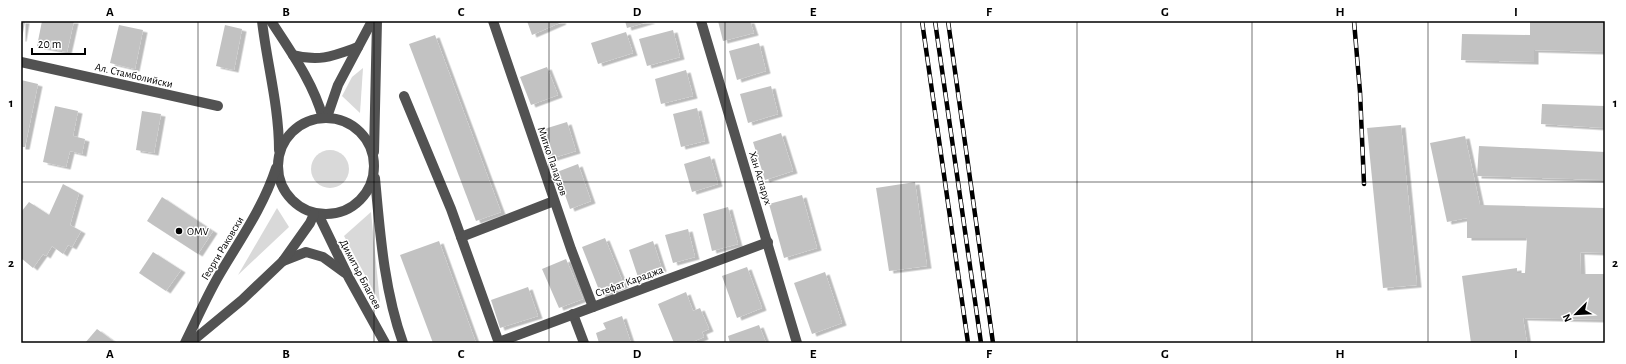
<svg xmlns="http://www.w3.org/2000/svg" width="1626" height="364" viewBox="0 0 1626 364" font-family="'Alegreya Sans',sans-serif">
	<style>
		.green { fill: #d9d9d9 }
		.building { fill: #c2c2c2; filter: url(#shadow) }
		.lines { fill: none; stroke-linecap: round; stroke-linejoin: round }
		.minor { stroke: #525252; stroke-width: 10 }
		.rail-casing { stroke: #000; stroke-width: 4.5 }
		.rail { stroke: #fff; stroke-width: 3; stroke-dasharray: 9; stroke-linecap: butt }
		.grid { fill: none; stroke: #000; stroke-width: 1; stroke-opacity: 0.55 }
		.poi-dot { fill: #000; stroke: #fff; stroke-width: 1.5 }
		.labels { text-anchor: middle; stroke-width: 3; stroke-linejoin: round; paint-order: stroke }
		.street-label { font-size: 11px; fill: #000; stroke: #fff }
		.poi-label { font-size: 11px; fill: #000; stroke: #fff; text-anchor: start }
		.neatline { fill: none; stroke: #000; stroke-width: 1.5 }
		.grid-label { font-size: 13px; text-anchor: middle; font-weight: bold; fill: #000 }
	</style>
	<defs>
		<filter id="shadow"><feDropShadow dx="4.5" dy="2.5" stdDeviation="0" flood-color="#0004"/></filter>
	</defs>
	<rect width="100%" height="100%" fill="#fff"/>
	<g class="green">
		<path d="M363,68L360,113L342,96L352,77Z"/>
		<circle cx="330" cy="169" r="19"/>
		<path d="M277,208L289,227L238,275Z"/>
		<path d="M371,212L380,303L344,236Z"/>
	</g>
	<g class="building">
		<path d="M21,21H25L22,39H21Z"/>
		<path d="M42,21H74L67,52L37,46Z"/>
		<path d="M527,21H561L562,22L532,35Z"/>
		<path d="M625,21H651L627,28Z"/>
		<path d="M718,21H750L754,33L723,41Z"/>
		<path d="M1530,21H1605V52L1534,50V62L1461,60L1462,34L1530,35Z"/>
		<path d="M119,25L143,30L135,69L110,63Z"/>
		<path d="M225,25L242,29L234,70L216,66Z"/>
		<path d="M673,30L680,57L647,66L639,39Z"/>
		<path d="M626,32L633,53L598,64L591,43Z"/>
		<path d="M435,35L501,212L476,221L409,44Z"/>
		<path d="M759,43L766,71L737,80L729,51Z"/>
		<path d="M547,67L558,95L531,105L520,77Z"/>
		<path d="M686,70L693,96L661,104L655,79Z"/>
		<path d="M21,80L38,84L25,147H21Z"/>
		<path d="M771,86L778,114L748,123L740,94Z"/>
		<path d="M1542,104L1605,106V128L1541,124Z"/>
		<path d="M55,106L78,111L73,136L85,139L82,154L70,151L66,167L43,162Z"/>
		<path d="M697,108L705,141L681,147L673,114Z"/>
		<path d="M142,111L161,114L154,153L136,150Z"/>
		<path d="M567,122L576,151L550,159L541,130Z"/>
		<path d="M1401,125L1417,285L1383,288L1367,128Z"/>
		<path d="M781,133L793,171L765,180L753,142Z"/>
		<path d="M1465,136L1480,205L1605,208V253L1580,252L1581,274H1605V320L1523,318L1527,343H1471L1462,276L1517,268V273H1525L1527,238H1467V218L1447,222L1430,143Z"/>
		<path d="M1479,146L1605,152V180L1477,176Z"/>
		<path d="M710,156L718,184L692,192L684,164Z"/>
		<path d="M578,164L591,201L570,209L557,172Z"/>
		<path d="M915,182L927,266L889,271L876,188Z"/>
		<path d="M63,184L79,193L70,225L81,231L72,247L68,245L63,254L52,246L46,256L43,254L33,268L21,258V212L29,202L49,215Z"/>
		<path d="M802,195L817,248L784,258L769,204Z"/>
		<path d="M162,197L213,231L198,254L147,221Z"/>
		<path d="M728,207L738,244L712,251L703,214Z"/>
		<path d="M688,229L695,257L673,263L665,235Z"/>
		<path d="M605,238L624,285L601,295L582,247Z"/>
		<path d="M439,241L476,343H433L400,255Z"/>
		<path d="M653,241L662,269L638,277L629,250Z"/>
		<path d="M153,252L181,270L166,291L139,273Z"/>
		<path d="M566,259L583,299L559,308L542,269Z"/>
		<path d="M747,267L762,308L737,318L722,276Z"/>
		<path d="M825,272L842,323L812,334L794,283Z"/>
		<path d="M528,287L538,316L500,328L491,300Z"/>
		<path d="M686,292L693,311L700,308L709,329L702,332L704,337L690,343H674L658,304Z"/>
		<path d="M622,316L631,343H599L596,333L606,329L603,323Z"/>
		<path d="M759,325L766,343H730L728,336Z"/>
		<path d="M97,329L116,343H85Z"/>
	</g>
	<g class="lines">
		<g class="minor">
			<path d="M262,21C267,64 279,106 279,150"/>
			<path d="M271,21C291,52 313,82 323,118"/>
			<path d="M493,21L571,249L593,307"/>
			<path d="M701,21L797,343"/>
			<path d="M293,55C320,62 333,56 358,47"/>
			<path d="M21,62L218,106"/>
			<path d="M404,96L451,209L499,343"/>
			<path d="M327,117L338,85L372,21"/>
			<circle cx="326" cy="166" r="48"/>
			<path d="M374,152L377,21"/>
			<path d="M375,178C380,233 384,290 403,343"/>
			<path d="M318,214L349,278L385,343"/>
			<path d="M461,237L554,201"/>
			<path d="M283,261L306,252L323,257L345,273"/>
			<path d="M573,314L584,343"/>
			<path d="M499,342L768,242"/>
			<path d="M185,343C196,321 206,298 218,277C239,241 263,208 276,168"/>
			<path d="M190,343L242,300L283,261L310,223L314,214"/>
		</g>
		<defs>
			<g id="rail">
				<path d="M922,21L968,343"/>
				<path d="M935,21L981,343"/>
				<path d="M948,21L993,343"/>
				<path d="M1354,21L1360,92L1364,184"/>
			</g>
		</defs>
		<use href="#rail" class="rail-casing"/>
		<use href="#rail" class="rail"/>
	</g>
	<path class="grid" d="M198,21V343M374,21V343M549,21V343M725,21V343M901,21V343M1077,21V343M1252,21V343M1428,21V343M21,182H1605"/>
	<circle class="poi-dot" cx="179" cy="231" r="4"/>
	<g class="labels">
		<g class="street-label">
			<text transform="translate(134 75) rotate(13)" y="4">Ал. Стамболийски</text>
			<text transform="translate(553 161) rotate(71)" y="4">Митко Палаузов</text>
			<text transform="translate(761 178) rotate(73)" y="4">Хан Аспарух</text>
			<text transform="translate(222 248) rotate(-59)" y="4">Георги Раковски</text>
			<text transform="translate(361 274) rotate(62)" y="4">Димитър Благоев</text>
			<text transform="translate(629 281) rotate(-20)" y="4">Стефат Караджа</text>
		</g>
		<g class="poi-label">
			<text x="187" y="235">OMV</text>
		</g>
	</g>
	<rect width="1626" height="364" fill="none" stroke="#ffffff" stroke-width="44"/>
	<g transform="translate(1576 314) rotate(246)" stroke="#ffffff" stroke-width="3" paint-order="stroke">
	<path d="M0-3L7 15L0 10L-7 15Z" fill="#000000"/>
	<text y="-6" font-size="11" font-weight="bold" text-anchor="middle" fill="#000000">N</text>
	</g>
	<path d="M32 48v6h53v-6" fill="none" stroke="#000000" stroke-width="2"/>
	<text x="38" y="48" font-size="12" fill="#000000" stroke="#ffffff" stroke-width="3" paint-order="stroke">20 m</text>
	<rect x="22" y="22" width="1582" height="320" class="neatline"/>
	<g class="grid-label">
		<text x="110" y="16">A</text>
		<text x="286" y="16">B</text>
		<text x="461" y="16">C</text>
		<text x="637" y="16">D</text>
		<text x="813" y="16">E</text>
		<text x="989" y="16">F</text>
		<text x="1165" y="16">G</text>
		<text x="1340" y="16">H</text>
		<text x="1516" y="16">I</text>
		<text x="11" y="107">1</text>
		<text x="1615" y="107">1</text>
		<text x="11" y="267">2</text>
		<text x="1615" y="267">2</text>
		<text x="110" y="358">A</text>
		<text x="286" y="358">B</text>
		<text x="461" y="358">C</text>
		<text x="637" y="358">D</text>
		<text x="813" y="358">E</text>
		<text x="989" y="358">F</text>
		<text x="1165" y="358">G</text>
		<text x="1340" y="358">H</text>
		<text x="1516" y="358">I</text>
	</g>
</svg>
